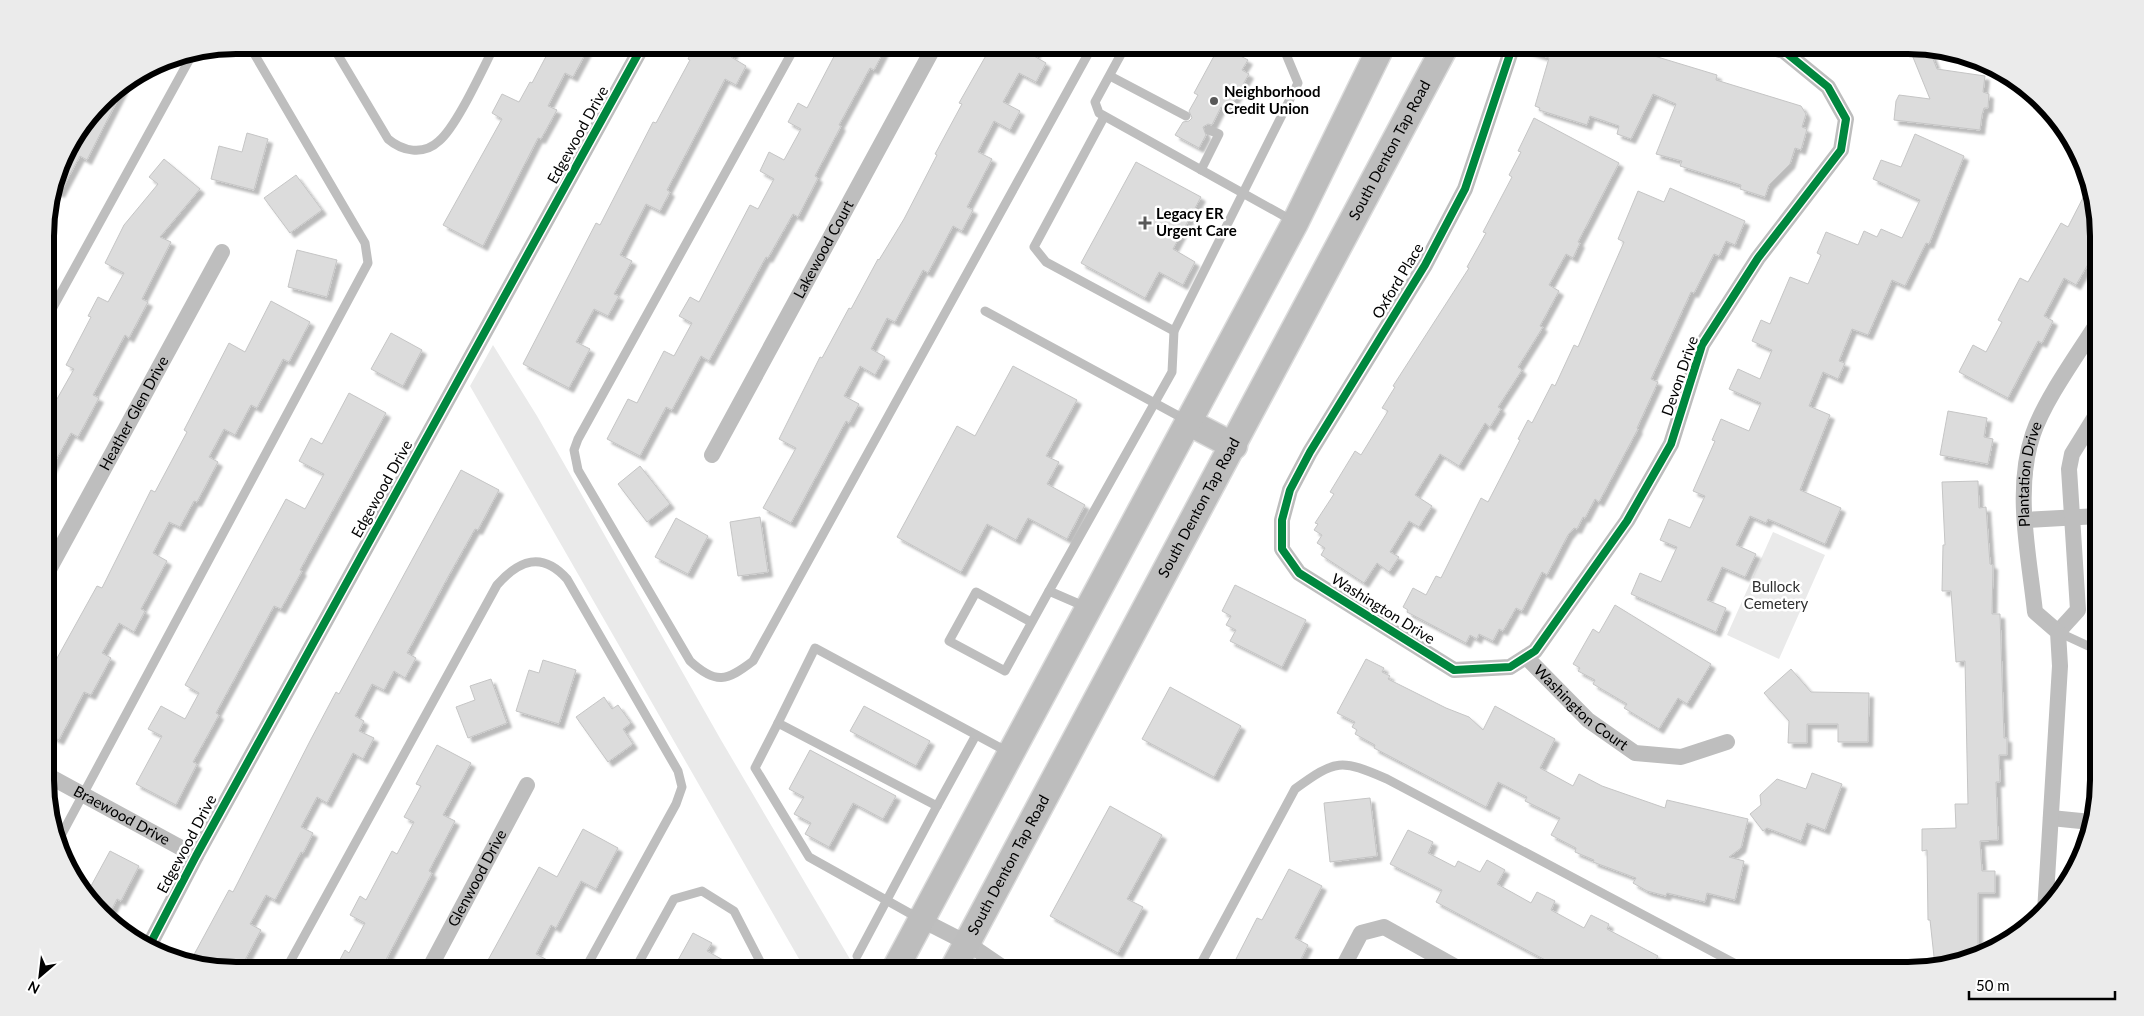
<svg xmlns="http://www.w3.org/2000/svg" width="2144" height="1016" viewBox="0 0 2144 1016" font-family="Lato,sans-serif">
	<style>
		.green { fill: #eaeaea }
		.building { fill: #dcdcdc; stroke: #c5c5c5; filter: url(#shadow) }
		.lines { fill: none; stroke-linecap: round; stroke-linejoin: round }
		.primary-casing { stroke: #dbdbdb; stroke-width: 29 }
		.service { stroke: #bebebe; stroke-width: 9 }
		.minor { stroke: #bebebe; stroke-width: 16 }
		.primary { stroke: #bdbdbd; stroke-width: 26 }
		.cycleway-casing { stroke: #fff; stroke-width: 11 }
		.cycleway { stroke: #00873e; stroke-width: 8 }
		.poi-dot { fill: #595959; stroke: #fff; stroke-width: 2 }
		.labels { text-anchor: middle; stroke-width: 5; stroke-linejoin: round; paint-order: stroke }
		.poi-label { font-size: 15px; font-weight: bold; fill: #000; stroke: #fff; text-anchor: start }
		.street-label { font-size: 15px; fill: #000; stroke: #fff }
		.park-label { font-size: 15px; fill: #2f2f2f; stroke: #fff }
		.rim { fill: none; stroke: #000; stroke-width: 6 }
	</style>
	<defs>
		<filter id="shadow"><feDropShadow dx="4.5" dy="4.5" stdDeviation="1" flood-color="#0004"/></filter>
	</defs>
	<rect width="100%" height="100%" fill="#fff"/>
	<g class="green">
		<path d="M493,345L537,416L721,740L857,971H806L470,386Z"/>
		<path d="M1773,532L1825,555L1779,659L1727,635Z"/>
	</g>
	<g class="building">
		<path d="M552,45H590L573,77L565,73L548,106L557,110L541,139L538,138L483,246L443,225L502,119L492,113L502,94L519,102L530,82L532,83Z"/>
		<path d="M695,45H738L731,57L746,66L736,85L725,79L667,190L670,192L660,211L646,204L620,255L632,261L614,294L619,296L608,316L594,309L576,342L590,349L569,388L523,364L596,223L600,225L653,122L656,123L690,60L688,59Z"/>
		<path d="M840,45H887L874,70L870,68L839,125L841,126L815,176L818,178L798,217L793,214L768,258L766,257L709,361L701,356L672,410L666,407L640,456L607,439L628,399L637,403L664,351L674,356L692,323L679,316L690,297L699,302L750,205L758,209L774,179L760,171L769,152L784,160L801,129L788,122L798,103L807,108Z"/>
		<path d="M992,45H1040L1034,56L1046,63L1036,82L1019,73L1003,102L1020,111L1010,130L994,121L978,152L992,159L967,207L973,210L962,231L953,226L928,273L923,270L895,322L887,318L871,349L885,357L875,375L860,366L844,396L859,404L849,423L846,421L791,523L763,508L796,448L779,439L820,357L822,358L849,308L851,309L878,259L879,260L904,219L937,155L935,154L962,104L959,103Z"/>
		<path d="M1220,45L1248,60L1242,70L1249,74L1228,111L1221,107L1212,125L1208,124L1203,127L1206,135L1199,148L1175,135L1183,122L1189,121L1192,118L1189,111L1198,95L1194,93Z"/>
		<path d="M1523,45H1618L1717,75L1716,80L1801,106L1806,114L1802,127L1807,129L1801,150L1795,148L1790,164L1769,185L1765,197L1740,189L1741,185L1680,166L1682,161L1656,154L1676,104L1653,94L1631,139L1617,134L1619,126L1590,116L1587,125L1539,110L1540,108L1535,106L1549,58L1522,49Z"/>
		<path d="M1908,45L1929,49L1937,69L1985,76L1983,92L1989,94L1988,108H1984L1982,115L1980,130L1894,120L1896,101L1899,95L1930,99Z"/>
		<path d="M119,87L123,89L87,160L80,156L60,193L54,190L65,151L110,92Z"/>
		<path d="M1534,118L1619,163L1578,242L1580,243L1573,258L1566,254L1549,285L1559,291L1540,326L1543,327L1518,367L1522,370L1498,407L1501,409L1490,427L1485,423L1459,466L1440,454L1415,495L1432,506L1419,527L1409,521L1390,552L1399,557L1389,572L1377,563L1364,583L1321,555L1325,548L1317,543L1322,535L1314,530L1318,524L1315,523L1334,494L1330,492L1355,451L1361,455L1388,411L1382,408L1395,387L1393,386L1469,268L1467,267L1486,233L1483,232L1512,177L1509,175L1521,152L1518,151Z"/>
		<path d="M247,133L268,139L254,190L211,179L219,146L242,152Z"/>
		<path d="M1915,134L1964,156L1929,244L1926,243L1905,286L1892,280L1868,335L1852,329L1839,361L1845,363L1838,379L1823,372L1809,406L1830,415L1800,490L1841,508L1825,544L1768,519L1766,523L1750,516L1736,545L1756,554L1745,577L1722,567L1707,600L1726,608L1716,632L1631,594L1640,573L1661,582L1677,547L1660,540L1669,519L1690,528L1705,496L1693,491L1715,441L1712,440L1721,419L1749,431L1761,403L1729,389L1738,369L1760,379L1772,350L1752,341L1761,320L1770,324L1790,277L1808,284L1821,255L1817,253L1826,232L1858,245L1864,231L1877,237L1881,229L1902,238L1920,200L1873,179L1881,160L1901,167Z"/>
		<path d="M164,159L200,189L160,237L171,242L142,299L148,302L129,338L125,335L93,395L99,398L78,437L71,433L46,478V393L57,399L74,369L66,365L91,317L88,316L98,297L108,302L124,273L105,263L124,225L158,184L149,177Z"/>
		<path d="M1136,162L1201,197L1173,249L1195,262L1183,285L1159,272L1145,298L1081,263Z"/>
		<path d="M296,175L322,210L290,233L264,198Z"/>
		<path d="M2090,184L2097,211L2098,247L2076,285L2064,278L2044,316L2053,321L2042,343L2038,341L2008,398L1959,372L1973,345L1986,352L2002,322L1998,320L2020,278L2028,282L2061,223L2068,227Z"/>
		<path d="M1670,188L1745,221L1735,245L1726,241L1719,256L1714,254L1694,293L1691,292L1651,379L1658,382L1637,428L1638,429L1599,502L1595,499L1585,518L1583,517L1577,529L1574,528L1568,535L1547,575L1542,572L1522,611L1516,608L1503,631L1499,629L1493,641L1479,634L1477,639L1470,635L1466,643L1407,612L1408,610L1403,607L1413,588L1426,595L1436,576L1441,578L1481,498L1488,502L1520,440L1518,439L1528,420L1532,423L1552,384L1555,386L1574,345L1578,347L1624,242L1618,239L1638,191L1664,202Z"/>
		<path d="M297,250L337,260L327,297L288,287Z"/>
		<path d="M271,301L310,322L289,362L283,359L257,408L251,405L235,435L224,429L209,457L218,462L197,502L194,501L180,527L169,522L153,553L167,561L141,609L145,611L134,632L119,623L102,653L111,658L91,695L84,692L59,740L47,734L46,678L97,586L102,588L151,490L155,492L187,432L184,430L229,343L245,352Z"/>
		<path d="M391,333L422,350L403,386L371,369Z"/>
		<path d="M1013,366L1077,400L1046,456L1059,462L1047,484L1085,505L1067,539L1028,518L1016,540L987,524L961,572L897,537L957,426L975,436Z"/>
		<path d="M349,393L386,413L300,570L302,571L281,609L274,606L216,713L219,715L193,762L197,764L176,805L136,784L162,736L148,729L161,706L185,719L199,693L185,685L286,499L305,509L324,474L299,461L311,438L322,444Z"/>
		<path d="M1948,411L1987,418L1984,437L1993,439L1988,464L1940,455Z"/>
		<path d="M640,466L670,504L647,522L618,484Z"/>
		<path d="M461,470L499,490L478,530L475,529L448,577L407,653L416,658L405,678L394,671L384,690L372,684L355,716L364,721L359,731L374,738L363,759L353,753L327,803L317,797L301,827L313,833L303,853L301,852L275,900L266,895L250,924L261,930L245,960L266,971H235L190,962L229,890L233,892L310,741L336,692L339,694Z"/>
		<path d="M1978,481L1979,508L1986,507L1990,564L1993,565L1992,614H2000L2004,738H2007V755H1999L2000,782H1996L1998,840L1980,841L1982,871H1995V893H1978V957L1970,961L1935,966L1930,920H1928L1927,850L1922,851V829L1956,828L1955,804H1968L1965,661L1956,662L1951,591H1942L1943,545H1945L1942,482Z"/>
		<path d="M760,517L768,572L738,576L730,522Z"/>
		<path d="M676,518L708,536L688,574L655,557Z"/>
		<path d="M1235,585L1306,620L1282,667L1230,641L1236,630L1226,625L1231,616L1222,611Z"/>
		<path d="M1615,605L1711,664L1687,704L1678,698L1659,729L1624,708L1627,704L1593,684L1595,680L1578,671L1580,668L1573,664L1593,629L1599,633Z"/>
		<path d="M1366,659L1384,668L1382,672L1390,676L1388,679L1446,708L1469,717L1483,730L1495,706L1555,739L1540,768L1573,786L1579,774L1602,786L1665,808L1667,800L1748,819L1741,848L1729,857L1744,861L1735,900L1707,893L1705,902L1667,893L1666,896L1647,891L1633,883L1636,878L1593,862L1594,860L1575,852L1576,848L1551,835L1560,818L1525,801L1527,797L1498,782L1486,807L1374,748L1375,745L1355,734L1357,730L1352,727L1355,722L1337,713Z"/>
		<path d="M543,660L576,670L559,724L516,711L529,670L539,673Z"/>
		<path d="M1791,669L1811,692L1869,693L1868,742H1838V724H1807V743H1788L1789,721L1764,693Z"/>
		<path d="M491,679L507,723L468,738L456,707L475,700L470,686Z"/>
		<path d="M1170,687L1241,726L1214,777L1142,739Z"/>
		<path d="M604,697L612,709L618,705L631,723L623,729L633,744L608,762L576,717Z"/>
		<path d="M864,706L930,741L916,766L850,731Z"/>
		<path d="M437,745L471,763L443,815L455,821L429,871L432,873L380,971H334L345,950L349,953L365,923L350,915L360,896L366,900L392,851L397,854L414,822L404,817L421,786L416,784Z"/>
		<path d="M810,750L896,796L883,819L853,803L829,847L805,834L811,823L794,814L804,797L789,789Z"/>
		<path d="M1812,773L1842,784L1825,830L1807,823L1801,841L1767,828L1763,831L1750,814L1761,805L1760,795L1777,779L1806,789Z"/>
		<path d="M1370,798L1377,856L1330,862L1324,803Z"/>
		<path d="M1110,806L1162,835L1127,899L1143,907L1118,953L1050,916Z"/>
		<path d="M583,829L618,848L596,889L581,881L556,928L551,925L536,954L568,971H482L539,867L557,877Z"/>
		<path d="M1408,830L1433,842L1428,853L1455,867L1458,861L1480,872L1487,860L1505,870L1497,884L1531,903L1537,892L1555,901L1551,910L1584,928L1591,915L1609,924L1607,929L1658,956L1650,971H1566L1436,902L1442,890L1390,864Z"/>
		<path d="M110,851L139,866L121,901L117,899L107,919L85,897Z"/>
		<path d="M1289,869L1322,886L1295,938L1308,945L1295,971H1258L1236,959L1257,918L1262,920Z"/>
		<path d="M693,933L712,943L707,951L723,960L717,971H672Z"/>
	</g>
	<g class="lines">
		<defs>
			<g id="primary">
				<path d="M1188,422L1234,446"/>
				<path d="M894,971L1295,223L1382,45"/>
				<path id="s7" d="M952,971L1446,45"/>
			</g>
		</defs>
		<use href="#primary" class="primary-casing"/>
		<g class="service">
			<path d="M332,45L388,139C402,151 423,156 439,141C457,126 483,68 495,45"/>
			<path d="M796,45L578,439L574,450L578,470L690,661C716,685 727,681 753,661L1093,45"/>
			<path d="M1126,45L1095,102L1099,113L1293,221"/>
			<path d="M1110,76L1186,116"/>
			<path d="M1104,117L1034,247L1046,262L1174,331"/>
			<path d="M1201,170L1219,134L1209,130"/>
			<path d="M985,311L1186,420"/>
			<path d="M46,320L193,53"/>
			<path d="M1086,607L1049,591L1172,372L1174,331L1298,83L1283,47L1277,45"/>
			<path d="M1031,622L976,592L949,641L1005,671L1049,591"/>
			<path d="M2058,632L2099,651"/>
			<path d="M778,723L755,768L809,857L920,919"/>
			<path d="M937,806L976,735"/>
			<path d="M57,843L368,263L365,243L249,45"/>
			<path d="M857,956L937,806L778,723L815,648L1008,752"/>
			<path d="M285,971L497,585C519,560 542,551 567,579L678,771L682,787L676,804L584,971"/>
			<path d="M634,971L674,899L702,891L734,911L765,971"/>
			<path d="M1197,971L1295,789C1336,759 1341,759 1387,779L1749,971"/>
		</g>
		<g class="minor">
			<path d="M1423,45L1442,54"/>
			<path d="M1513,45L1465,189L1425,265L1310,452L1290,490L1282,520V549L1299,573L1454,670L1510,667L1535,651L1627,521L1671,444L1702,345L1758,258L1841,150L1846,119L1828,87L1784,51L1763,45"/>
			<path id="s1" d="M712,455L935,45"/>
			<path d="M2025,520L2098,516"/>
			<path id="s2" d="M46,575L222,252"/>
			<path d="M2058,632L2078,610L2069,469L2072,454L2098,412"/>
			<path id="s3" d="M1526,657L1588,720L1635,753L1681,757L1727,742"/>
			<path id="s4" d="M47,775L196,856"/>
			<path d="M2051,818L2091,822"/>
			<path id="s5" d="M2045,912L2060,666L2058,632L2035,612C2029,555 2014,490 2033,434C2045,399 2078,354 2098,322"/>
			<path d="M922,920L967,943L1008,971"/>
			<path d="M148,948L196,856L643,45"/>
			<path id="s6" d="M428,971L527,785"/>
			<path d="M1341,971L1361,933L1384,927L1463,971"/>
		</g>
		<use href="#primary" class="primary"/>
		<defs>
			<g id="cycleway">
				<path d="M1513,45L1465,189L1425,265L1310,452L1290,490L1282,520V549L1299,573L1454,670L1510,667L1535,651L1627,521L1671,444L1702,345L1758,258L1841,150L1846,119L1828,87L1784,51L1763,45"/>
				<path d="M148,948L196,856L643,45"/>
			</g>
		</defs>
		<use href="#cycleway" class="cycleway-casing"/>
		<use href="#cycleway" class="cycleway"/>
	</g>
	<g class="poi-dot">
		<circle cx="1214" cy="101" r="5"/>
		<path d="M1142.5 215.5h5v5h5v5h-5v5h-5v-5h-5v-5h5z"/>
	</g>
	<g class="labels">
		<g class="poi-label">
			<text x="1224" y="97">Neighborhood<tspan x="1224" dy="17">Credit Union</tspan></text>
			<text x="1156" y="219">Legacy ER<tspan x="1156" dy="17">Urgent Care</tspan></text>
		</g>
		<g class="street-label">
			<text transform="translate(578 135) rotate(-61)" y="5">Edgewood Drive</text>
			<text dy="5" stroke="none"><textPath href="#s7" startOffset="930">South Denton Tap Road</textPath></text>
			<text dy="5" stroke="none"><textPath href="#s1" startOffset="234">Lakewood Court</textPath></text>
			<text transform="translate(1398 281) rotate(-59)" y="5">Oxford Place</text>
			<text transform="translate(1680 376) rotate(-71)" y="5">Devon Drive</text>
			<text dy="5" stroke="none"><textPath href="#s2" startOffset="184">Heather Glen Drive</textPath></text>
			<text dy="5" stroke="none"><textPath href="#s5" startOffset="450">Plantation Drive</textPath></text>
			<text transform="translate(382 489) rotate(-61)" y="5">Edgewood Drive</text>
			<text dy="5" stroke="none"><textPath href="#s7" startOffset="525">South Denton Tap Road</textPath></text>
			<text transform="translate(1383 609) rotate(32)" y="5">Washington Drive</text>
			<text dy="5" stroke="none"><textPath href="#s3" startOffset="75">Washington Court</textPath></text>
			<text dy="5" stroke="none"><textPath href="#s4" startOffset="85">Braewood Drive</textPath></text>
			<text transform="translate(187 844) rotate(-62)" y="5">Edgewood Drive</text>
			<text dy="5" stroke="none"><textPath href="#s7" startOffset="120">South Denton Tap Road</textPath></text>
			<text dy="5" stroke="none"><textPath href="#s6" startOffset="105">Glenwood Drive</textPath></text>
		</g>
		<g class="park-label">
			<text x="1776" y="592">Bullock<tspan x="1776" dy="17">Cemetery</tspan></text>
		</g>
	</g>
	<path d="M0 0H2144V1016H0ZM236 54H1908A182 182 0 0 1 2090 236V780A182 182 0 0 1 1908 962H236A182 182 0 0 1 54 780V236A182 182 0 0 1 236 54Z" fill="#ebebeb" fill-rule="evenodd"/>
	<path class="rim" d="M236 54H1908A182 182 0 0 1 2090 236V780A182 182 0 0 1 1908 962H236A182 182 0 0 1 54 780V236A182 182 0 0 1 236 54Z"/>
	<g transform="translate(40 976) rotate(208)" stroke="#ffffff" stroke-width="4" paint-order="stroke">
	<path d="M0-4L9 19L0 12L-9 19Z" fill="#000000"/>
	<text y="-8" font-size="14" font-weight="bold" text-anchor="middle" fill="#000000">N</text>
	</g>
	<path d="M1969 991v8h146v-8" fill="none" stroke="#000000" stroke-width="2.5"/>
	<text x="1976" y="991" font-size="15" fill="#000000" stroke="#ffffff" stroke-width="4" paint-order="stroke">50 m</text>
</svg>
